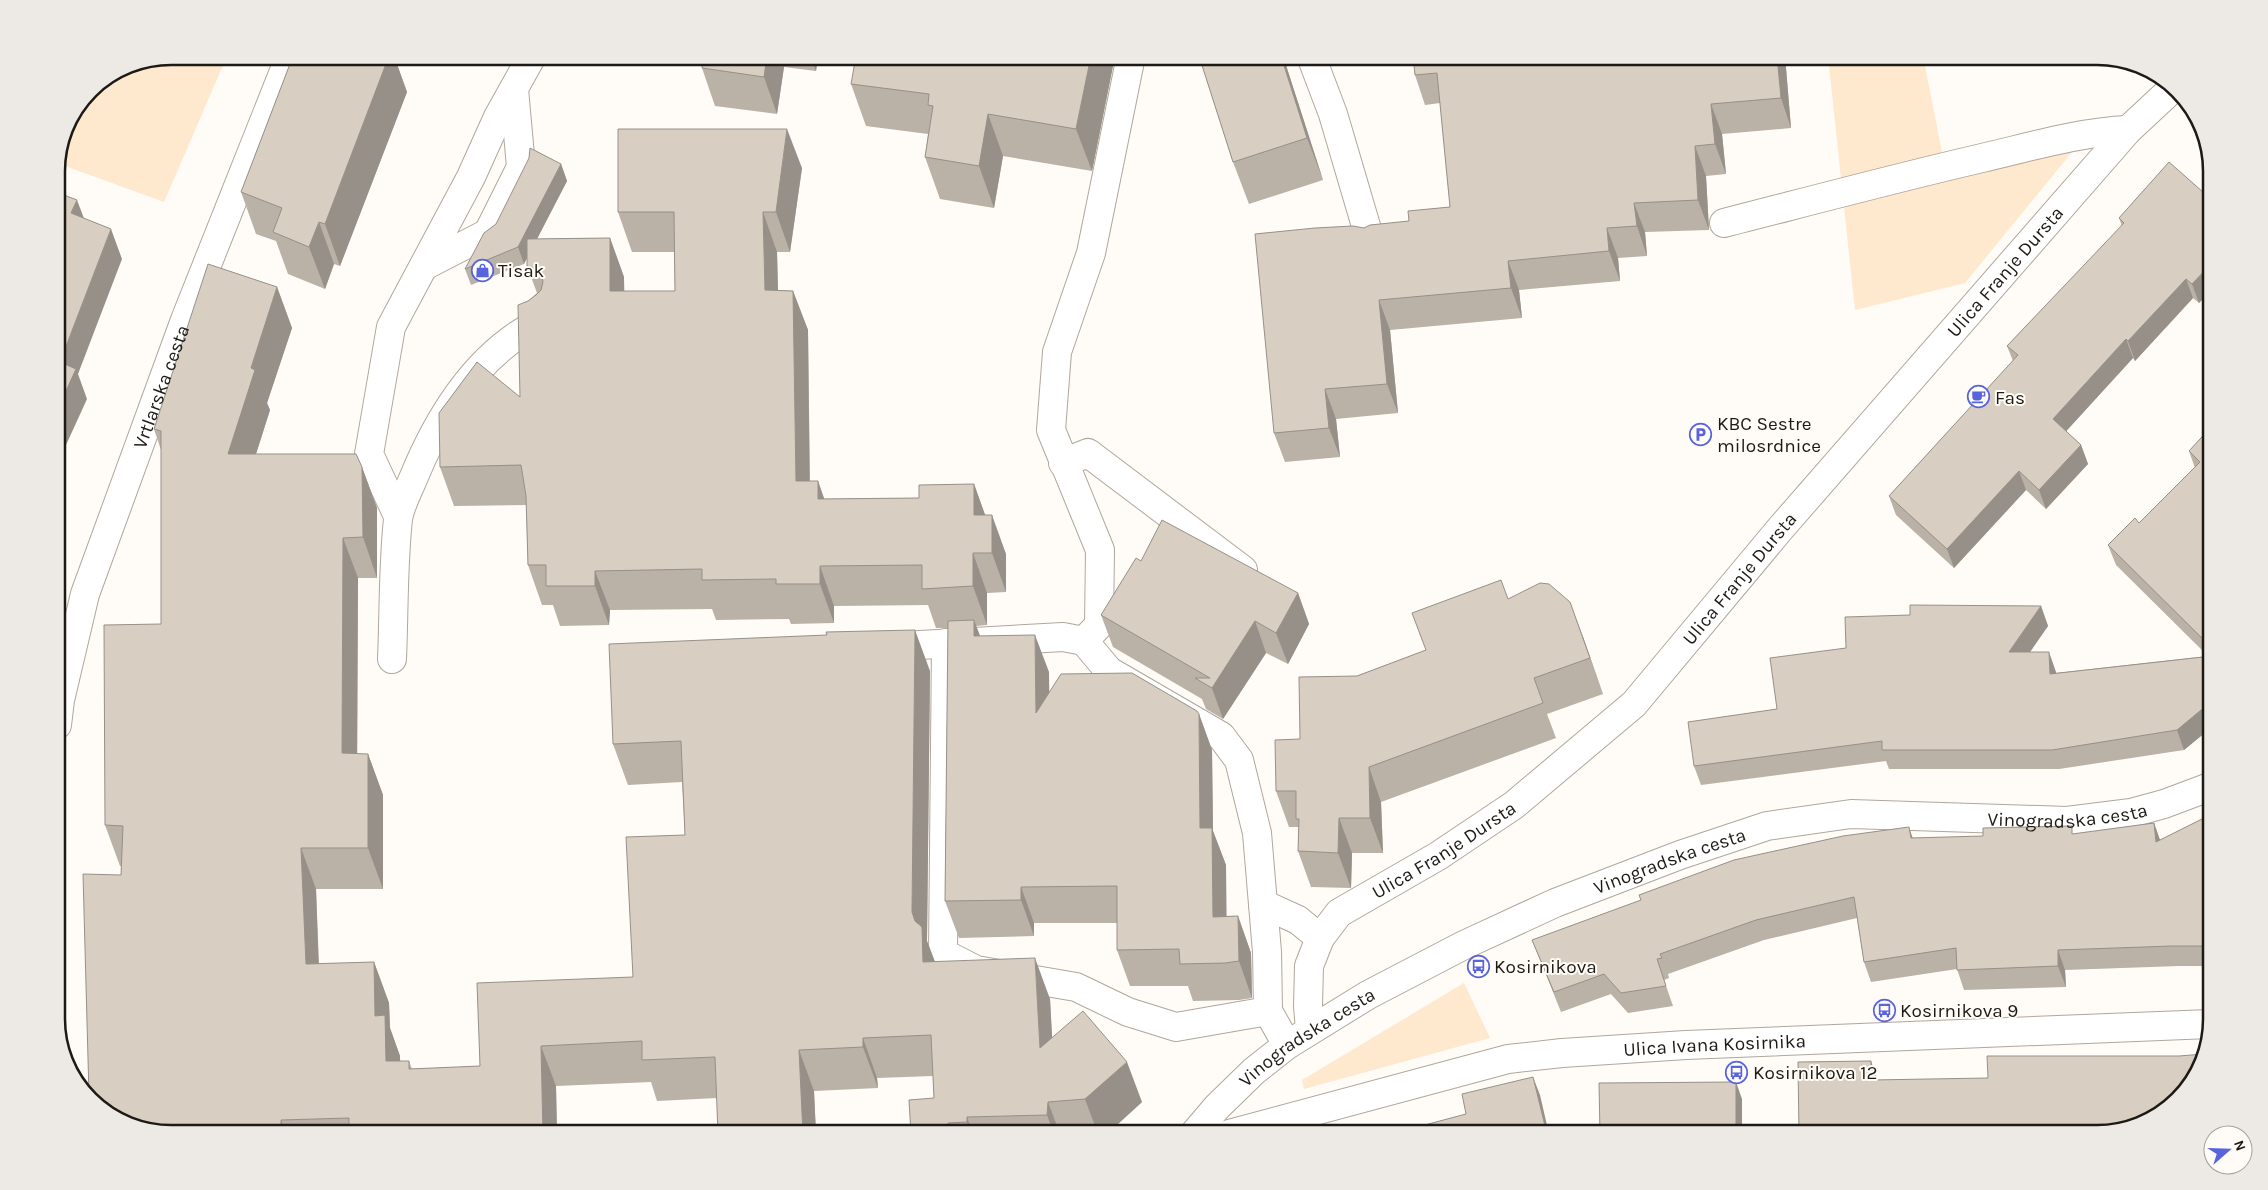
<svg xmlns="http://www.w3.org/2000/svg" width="2268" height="1190" viewBox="0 0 2268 1190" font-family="Karla,sans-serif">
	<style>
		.green { fill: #fee8ce }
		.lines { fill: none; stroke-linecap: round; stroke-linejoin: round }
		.minor-casing { stroke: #b0a79c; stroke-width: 30 }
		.minor { stroke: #fff; stroke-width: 28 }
		.wall { fill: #bab1a7 }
		.shaded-wall { fill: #979088 }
		.building { fill: #d8cec2; stroke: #979088 }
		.labels { text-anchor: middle; stroke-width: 4; stroke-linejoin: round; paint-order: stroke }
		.poi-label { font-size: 19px; fill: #1d1a16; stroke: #fffbf6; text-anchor: start }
		.street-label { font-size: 19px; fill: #1d1a16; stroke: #fffbf6 }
		.rim { fill: none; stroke: #1d1a16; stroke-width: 2.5 }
	</style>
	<rect width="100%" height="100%" fill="#fffbf6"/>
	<g class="green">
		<path d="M171,56H227L164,202L57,163L65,127L90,90L127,65Z"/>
		<path d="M1828,56H1923L1943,157L2094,125L1965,283L1855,310Z"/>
		<path d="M1464,983L1490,1038L1304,1089L1302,1080Z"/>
	</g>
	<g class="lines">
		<defs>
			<g id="minor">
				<path d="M1131,56L1091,253L1057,352L1051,430L1100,550L1099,625L1084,641L1109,671L1221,736L1239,760L1257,833L1267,952L1268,1011L1287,1045"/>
				<path d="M1311,56L1333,114L1371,243"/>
				<path d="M1724,223C1810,201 1896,178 1982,158C2030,147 2079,132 2128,130"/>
				<path d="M424,266L488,233L521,167L514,89"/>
				<path d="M1063,463L1088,453L1243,570"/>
				<path d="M398,516L369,454L391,327L471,177L498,117L532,56"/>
				<path d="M946,643L943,953L976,970L1076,987L1128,1012L1176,1027L1268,1011"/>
				<path d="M884,647L1063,637L1084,641"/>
				<path d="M392,659C394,613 393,565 398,519C400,506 408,491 413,479C439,415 478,352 542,321"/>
				<path id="s1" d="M57,725L60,700L85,594L185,320L290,56"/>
				<path d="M1263,904L1298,920L1320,938"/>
				<path id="s2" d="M1310,1030L1308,1006L1309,966L1320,938L1339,913L1438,856L1514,805L1634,704L1780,529L2128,130L2172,89"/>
				<path id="s3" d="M1194,1134L1217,1107L1254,1071L1287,1045L1368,995L1464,945L1555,903L1680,855L1767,826L1851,814L2067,821L2131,813L2164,804L2212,786"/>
				<path id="s4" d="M1229,1134L1508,1059L1562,1053L1686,1045L2210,1024"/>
			</g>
		</defs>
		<use href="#minor" class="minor-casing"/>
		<use href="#minor" class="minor"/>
	</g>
	<g class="wall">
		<path d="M293,56H394L407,92L340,266L334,264L325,289L288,274L276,241L256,234L241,192Z"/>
		<path d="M703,56H818L816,71L784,67L777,114L715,106L702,68Z"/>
		<path d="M1115,56L1092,171L1003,156L994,208L940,199L925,157L928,134L866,126L851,84Z"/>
		<path d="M1199,56H1283L1323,180L1249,204L1233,162Z"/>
		<path d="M1413,56H1785L1791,128L1722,134L1726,174L1706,176L1709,230L1645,232L1647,256L1618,258L1620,281L1519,290L1522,318L1390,330L1398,413L1336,419L1340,457L1285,462L1274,433L1364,228L1409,221L1450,207L1440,103L1425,105L1415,75Z"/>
		<path d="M561,164L567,181L537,239L610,238L624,277V291H675L674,252H632L618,212L802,168L790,252H777L778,290L793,291L808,330L810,481H818L824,499L919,498L974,484L985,515L1006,554V592L987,593V625L976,626L980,636L1049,672V692L1199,714L1212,750L1213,831L1226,865V917L1238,916L1251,953L1252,998L1239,1000L1193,1001L1188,986H1130L1117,950V923H1034V936L959,938L945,901L948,628H936L928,605L834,606V623L791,624L789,619L716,620L712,609L610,610L609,625L560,626L553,605H542L528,565L526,505L454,506L440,467L520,397L528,301L537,293L527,266V257L524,264L471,285L465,269L496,224Z"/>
		<path d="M2212,200V289L2199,303L2193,298L2135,361L2133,358L2066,431L2081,445L2088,464L2046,509L2026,490L1954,568L1896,515L1889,496L2013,361L2007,346L2122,226L2119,218Z"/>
		<path d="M277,287L292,328L267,403L270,410L256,454L362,467L377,508V578H358L357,754H368L383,795V889H316L319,964L374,962L389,1003L390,1028L400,1056V1061H409L412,1069L480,1066L633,977L685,835L682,782L628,785L613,744L930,671L927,941L935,962L1050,999L1052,1038L1142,1102L1107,1134H911L934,1098L933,1076L877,1078L878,1088L814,1091L816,1134H718L717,1098L657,1101L651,1082L556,1086L557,1134H171L121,875V866H120L105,825L161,624V450L154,429Z"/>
		<path d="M2212,426V727L2184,750L2059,769H1889L1886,761L1701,785L1694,766L1777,709L1846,648L1910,615L2041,606L2048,626L2030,652L2056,672V673L2208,656L2116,565L2108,545L2139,523L2195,468L2189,451Z"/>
		<path d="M1141,561L1298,593L1309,624L1288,664L1266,653L1223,719L1206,709L1202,699L1113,647L1101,615Z"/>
		<path d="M1508,599L1583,637L1603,694L1547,714L1556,738L1381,802L1383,853H1352L1351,888L1311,887L1298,851L1299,827H1289L1276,791L1300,739L1357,676L1426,650Z"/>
		<path d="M2212,814V966H2179L2065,970L2066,987L1964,990L1957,969L1871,982L1864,962L1857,918L1764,940L1668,974L1669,978L1664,980L1673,1006L1628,1013L1611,994L1561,1012L1532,940L1913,838L2075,834L2154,823L2160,840Z"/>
	</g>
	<g class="shaded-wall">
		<path d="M389,56H394L407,92L340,266L325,224Z"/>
		<path d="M767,56H780L784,67L777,114L764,77Z"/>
		<path d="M810,56H818L816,71Z"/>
		<path d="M1091,56H1115L1092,171L1076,129Z"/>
		<path d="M1281,56H1283L1323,180L1307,138Z"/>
		<path d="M1777,56H1785L1791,128L1781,98Z"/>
		<path d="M1711,104L1722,134L1726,174L1715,144Z"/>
		<path d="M988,114L1003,156L994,208L979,166Z"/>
		<path d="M787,129L802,168L790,252L776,212Z"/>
		<path d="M1695,146L1706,176L1709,230L1698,200Z"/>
		<path d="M561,164L567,181L524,264L518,247Z"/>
		<path d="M77,200L88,229L71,213Z"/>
		<path d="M1634,203L1645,232L1647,256L1637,226Z"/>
		<path d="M763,212L777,252L779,330L765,290Z"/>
		<path d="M319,222L334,264L325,289L309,247Z"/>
		<path d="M1607,228L1618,258L1620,281L1609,251Z"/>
		<path d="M111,229L122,259L78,374L87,399L56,467V413L60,362Z"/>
		<path d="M610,238L624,277L625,331L610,291Z"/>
		<path d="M1508,261L1519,290L1522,318L1511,288Z"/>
		<path d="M2211,263L2212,289L2199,303L2192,284Z"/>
		<path d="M2186,279L2193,298L2135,361L2128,341Z"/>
		<path d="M277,287L292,328L267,403L270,410L243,495L228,454L251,368Z"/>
		<path d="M793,291L808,330L810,521L796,481Z"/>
		<path d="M1379,300L1390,330L1398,413L1387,384Z"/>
		<path d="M2126,339L2133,358L2060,438L2053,419Z"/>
		<path d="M1325,389L1336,419L1340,457L1329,428Z"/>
		<path d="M2081,445L2088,464L2046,509L2039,490Z"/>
		<path d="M362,467L377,508V578L363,537Z"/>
		<path d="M2019,471L2026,490L1954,568L1947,549Z"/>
		<path d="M818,481L832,521L818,499Z"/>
		<path d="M974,484L988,523V554L974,515Z"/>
		<path d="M992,515L1006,554V592L992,553Z"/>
		<path d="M343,538L358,578L357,794L342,753Z"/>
		<path d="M973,553L987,593V625L973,586Z"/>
		<path d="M820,566L834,606V623L820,584Z"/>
		<path d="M595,571L610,610L609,625L595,586Z"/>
		<path d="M1298,593L1309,624L1288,664L1276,633Z"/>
		<path d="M1570,602L1583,637L1603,694L1590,658Z"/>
		<path d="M2041,606L2048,626L2016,672L2009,652Z"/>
		<path d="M974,620L988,657L974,636Z"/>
		<path d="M1255,621L1266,653L1223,719L1212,688Z"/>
		<path d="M915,630L930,671L927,941L937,967L923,962L912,912Z"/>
		<path d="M1035,635L1049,672L1050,750L1036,713Z"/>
		<path d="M2049,652L2056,672L2057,694L2050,674Z"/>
		<path d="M2212,701V727L2184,750L2177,730Z"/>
		<path d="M1199,714L1212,750L1213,831L1226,865L1227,954L1213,917L1200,828Z"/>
		<path d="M368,754L383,795V889L368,848Z"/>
		<path d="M1369,767L1381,802L1383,853L1370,818Z"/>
		<path d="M1339,818L1352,853L1351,888L1338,853Z"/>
		<path d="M2154,823L2161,843L2156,842Z"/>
		<path d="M1909,827L1916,848L1911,838Z"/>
		<path d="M301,848L316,889L320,1005L306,964Z"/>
		<path d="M1021,887L1034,923V936L1021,900Z"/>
		<path d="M1238,916L1251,953L1252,998L1239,961Z"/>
		<path d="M2058,950L2065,970L2066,987L2058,966Z"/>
		<path d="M1035,958L1050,999L1055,1089L1040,1048Z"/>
		<path d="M374,962L389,1003L390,1028L400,1056L401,1102L386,1061L375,1016Z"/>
		<path d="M863,1038L877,1078L878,1088L863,1047Z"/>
		<path d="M541,1046L556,1086L557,1134H543Z"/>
		<path d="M799,1050L814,1091L816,1134H803Z"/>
		<path d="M1871,1061L1878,1081L1871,1080Z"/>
		<path d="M1127,1062L1142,1102L1107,1134H1098L1085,1099Z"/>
		<path d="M1533,1077L1540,1095L1549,1134H1547Z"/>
		<path d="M1736,1082L1742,1099V1134H1736Z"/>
		<path d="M1048,1102L1060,1134H1054L1047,1115Z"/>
		<path d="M967,1117L973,1134H971L967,1122Z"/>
		<path d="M281,1120L286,1134H281Z"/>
		<path d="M948,1123L952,1134H948Z"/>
	</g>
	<g class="building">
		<path d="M293,56H389L325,224L319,222L309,247L273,232L282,208L241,192Z"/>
		<path d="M703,56H767L764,77L702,68Z"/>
		<path d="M856,56H1091L1076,129L988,114L979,166L925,157L933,106L928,105L929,94L851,84Z"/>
		<path d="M1199,56H1281L1307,138L1233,162Z"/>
		<path d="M1413,56H1777L1781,98L1711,104L1715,144L1695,146L1698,200L1634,203L1637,226L1607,228L1609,251L1508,261L1511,288L1379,300L1387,384L1325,389L1329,428L1274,433L1255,234L1315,228L1353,226L1364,228L1370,225L1409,221L1408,211L1450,207L1437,73L1415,75Z"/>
		<path d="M618,129H787L776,212H763L765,290L793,291L796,481H818V499L919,498V485L974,484V515H992V553H973V586L922,589V565L820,566V584H776V579L702,580V569L595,571V586H546V565H528L526,496L521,465L440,467L439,413L477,362L520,397L518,305L528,301L536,295L541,290L543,282L541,273L535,268L527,266V239L610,238V291H675L674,212H618Z"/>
		<path d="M530,148L561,164L518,247L465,269L484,233L496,224L529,158Z"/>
		<path d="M2169,162L2212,200V263L2192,284L2186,279L2128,341L2126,339L2053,419L2081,445L2039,490L2019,471L1947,549L1889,496L2018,355L2007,346L2124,223L2119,218Z"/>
		<path d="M56,192L77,200L71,213L111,229L60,362L76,369L56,413Z"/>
		<path d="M208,264L277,287L251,368L255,370L228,454H356L362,467L363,537L343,538L342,753L368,754V848H301L306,964L374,962L375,1016L385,1015L386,1061H409V1069L480,1066L477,983L633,977L626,837L685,835L681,741L613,744L609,644L827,635L826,632L915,630L912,912L915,921L922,927L923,962L1035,958L1040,1048L1083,1011L1127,1062L1085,1099L1048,1102L1047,1115L967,1117V1122L948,1123V1134H911L909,1100L934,1098L931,1035L863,1038V1047L799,1050L803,1134H718L715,1057L642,1060V1041L541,1046L543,1134H424V1132L349,1133V1118L281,1120V1134H171L120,1122L89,1095L83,874L121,875L123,826L105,825L104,625L161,624V431L154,429Z"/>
		<path d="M2212,426V648L2108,545L2135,518L2139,523L2200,462L2189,451Z"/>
		<path d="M1162,520L1298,593L1276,633L1255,621L1212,688L1195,678H1210L1101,615L1136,558L1141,561Z"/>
		<path d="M1501,580L1508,599L1540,583L1549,584L1570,602L1590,658L1534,678L1543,703L1369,767L1370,818H1339L1338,853L1298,851L1299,819H1296V791H1276L1275,740L1300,739L1299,677L1357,676L1426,650L1412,613Z"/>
		<path d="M1910,605L2041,606L2009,652H2049L2050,674L2212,656V701L2177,730L2052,750H1882V741L1694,766L1688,722L1777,709L1770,658L1846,648L1845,617L1910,615Z"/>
		<path d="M974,620V636L1035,635L1036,713L1061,674L1132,673L1197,711L1199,714L1200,828H1212L1213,917L1238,916L1239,961L1225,963L1180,964L1179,949L1117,950V886L1021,887V900L945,901L948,621Z"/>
		<path d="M2212,814V946H2172L2058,950V966L1957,970L1956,948L1864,962L1854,897L1756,920L1660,954L1662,958L1657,959L1666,986L1621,993L1604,974L1554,992L1532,940L1641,900L1639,895L1734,860L1843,836L1909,827L1911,838L1983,836V828L2072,826V834L2154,823L2156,842Z"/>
		<path d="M2204,1054L2200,1070L2155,1118L2097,1134H1799L1798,1062L1871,1061V1080L1988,1078L1987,1056H2179Z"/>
		<path d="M1533,1077L1547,1134H1391L1466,1114L1462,1094Z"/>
		<path d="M1736,1082V1134H1600L1599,1083Z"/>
		<path d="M1372,1126L1374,1134H1347Z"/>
	</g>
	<defs>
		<symbol id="shop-ring" viewBox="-11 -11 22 22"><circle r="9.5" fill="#fffbf6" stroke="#5864db" stroke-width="1.5"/><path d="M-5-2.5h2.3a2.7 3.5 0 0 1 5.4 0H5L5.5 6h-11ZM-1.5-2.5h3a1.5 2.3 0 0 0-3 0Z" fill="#5864db"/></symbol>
		<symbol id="cafe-ring" viewBox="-11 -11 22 22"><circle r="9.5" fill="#fffbf6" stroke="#5864db" stroke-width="1.5"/><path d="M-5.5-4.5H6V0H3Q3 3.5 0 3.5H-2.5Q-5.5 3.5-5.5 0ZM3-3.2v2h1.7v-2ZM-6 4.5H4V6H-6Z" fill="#5864db"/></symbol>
		<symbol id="parking-ring" viewBox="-11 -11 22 22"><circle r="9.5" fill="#fffbf6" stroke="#5864db" stroke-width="1.5"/><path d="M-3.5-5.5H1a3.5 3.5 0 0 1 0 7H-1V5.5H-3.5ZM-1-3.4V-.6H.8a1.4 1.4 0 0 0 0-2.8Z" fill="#5864db"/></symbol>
		<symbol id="bus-ring" viewBox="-11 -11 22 22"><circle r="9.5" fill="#fffbf6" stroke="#5864db" stroke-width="1.5"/><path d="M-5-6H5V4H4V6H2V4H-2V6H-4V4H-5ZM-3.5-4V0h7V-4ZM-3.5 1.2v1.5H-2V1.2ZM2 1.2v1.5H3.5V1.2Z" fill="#5864db"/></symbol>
	</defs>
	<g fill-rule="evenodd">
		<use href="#shop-ring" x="470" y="258" width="25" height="25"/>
		<use href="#cafe-ring" x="1966" y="384" width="25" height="25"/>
		<use href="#parking-ring" x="1688" y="422" width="25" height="25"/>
		<use href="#bus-ring" x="1466" y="954" width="25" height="25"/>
		<use href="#bus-ring" x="1872" y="998" width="25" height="25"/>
		<use href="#bus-ring" x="1724" y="1060" width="25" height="25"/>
	</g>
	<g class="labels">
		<g class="poi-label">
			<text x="498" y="277">Tisak</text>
			<text x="1995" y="404">Fas</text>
			<text x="1717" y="430">KBC Sestre<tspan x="1717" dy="22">milosrdnice</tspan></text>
			<text x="1494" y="973">Kosirnikova</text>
			<text x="1900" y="1017">Kosirnikova 9</text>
			<text x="1753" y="1079">Kosirnikova 12</text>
		</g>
		<g class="street-label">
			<text dy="7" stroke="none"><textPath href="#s2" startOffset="1058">Ulica Franje Dursta</textPath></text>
			<text dy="7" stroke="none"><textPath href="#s1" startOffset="355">Vrtlarska cesta</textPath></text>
			<text dy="7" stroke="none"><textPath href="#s2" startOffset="652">Ulica Franje Dursta</textPath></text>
			<text dy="7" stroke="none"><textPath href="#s3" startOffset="960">Vinogradska cesta</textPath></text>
			<text dy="7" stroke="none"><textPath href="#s2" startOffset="248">Ulica Franje Dursta</textPath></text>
			<text dy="7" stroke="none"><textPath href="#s3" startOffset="555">Vinogradska cesta</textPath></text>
			<text dy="7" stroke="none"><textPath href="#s3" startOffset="150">Vinogradska cesta</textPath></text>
			<text dy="7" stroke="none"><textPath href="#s4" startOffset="496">Ulica Ivana Kosirnika</textPath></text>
		</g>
	</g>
	<path d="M0 0H2268V1190H0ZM171 65H2097A106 106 0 0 1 2203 171V1019A106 106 0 0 1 2097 1125H171A106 106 0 0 1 65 1019V171A106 106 0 0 1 171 65Z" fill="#ede9e4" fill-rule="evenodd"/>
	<path class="rim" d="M171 65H2097A106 106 0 0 1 2203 171V1019A106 106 0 0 1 2097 1125H171A106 106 0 0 1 65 1019V171A106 106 0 0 1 171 65Z"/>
	<g transform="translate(2228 1150) rotate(70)"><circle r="24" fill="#fffbf6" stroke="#a5a19c"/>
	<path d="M0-4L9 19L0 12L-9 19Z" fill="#5864db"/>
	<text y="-8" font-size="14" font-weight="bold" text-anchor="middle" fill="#1d1a16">N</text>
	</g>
</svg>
